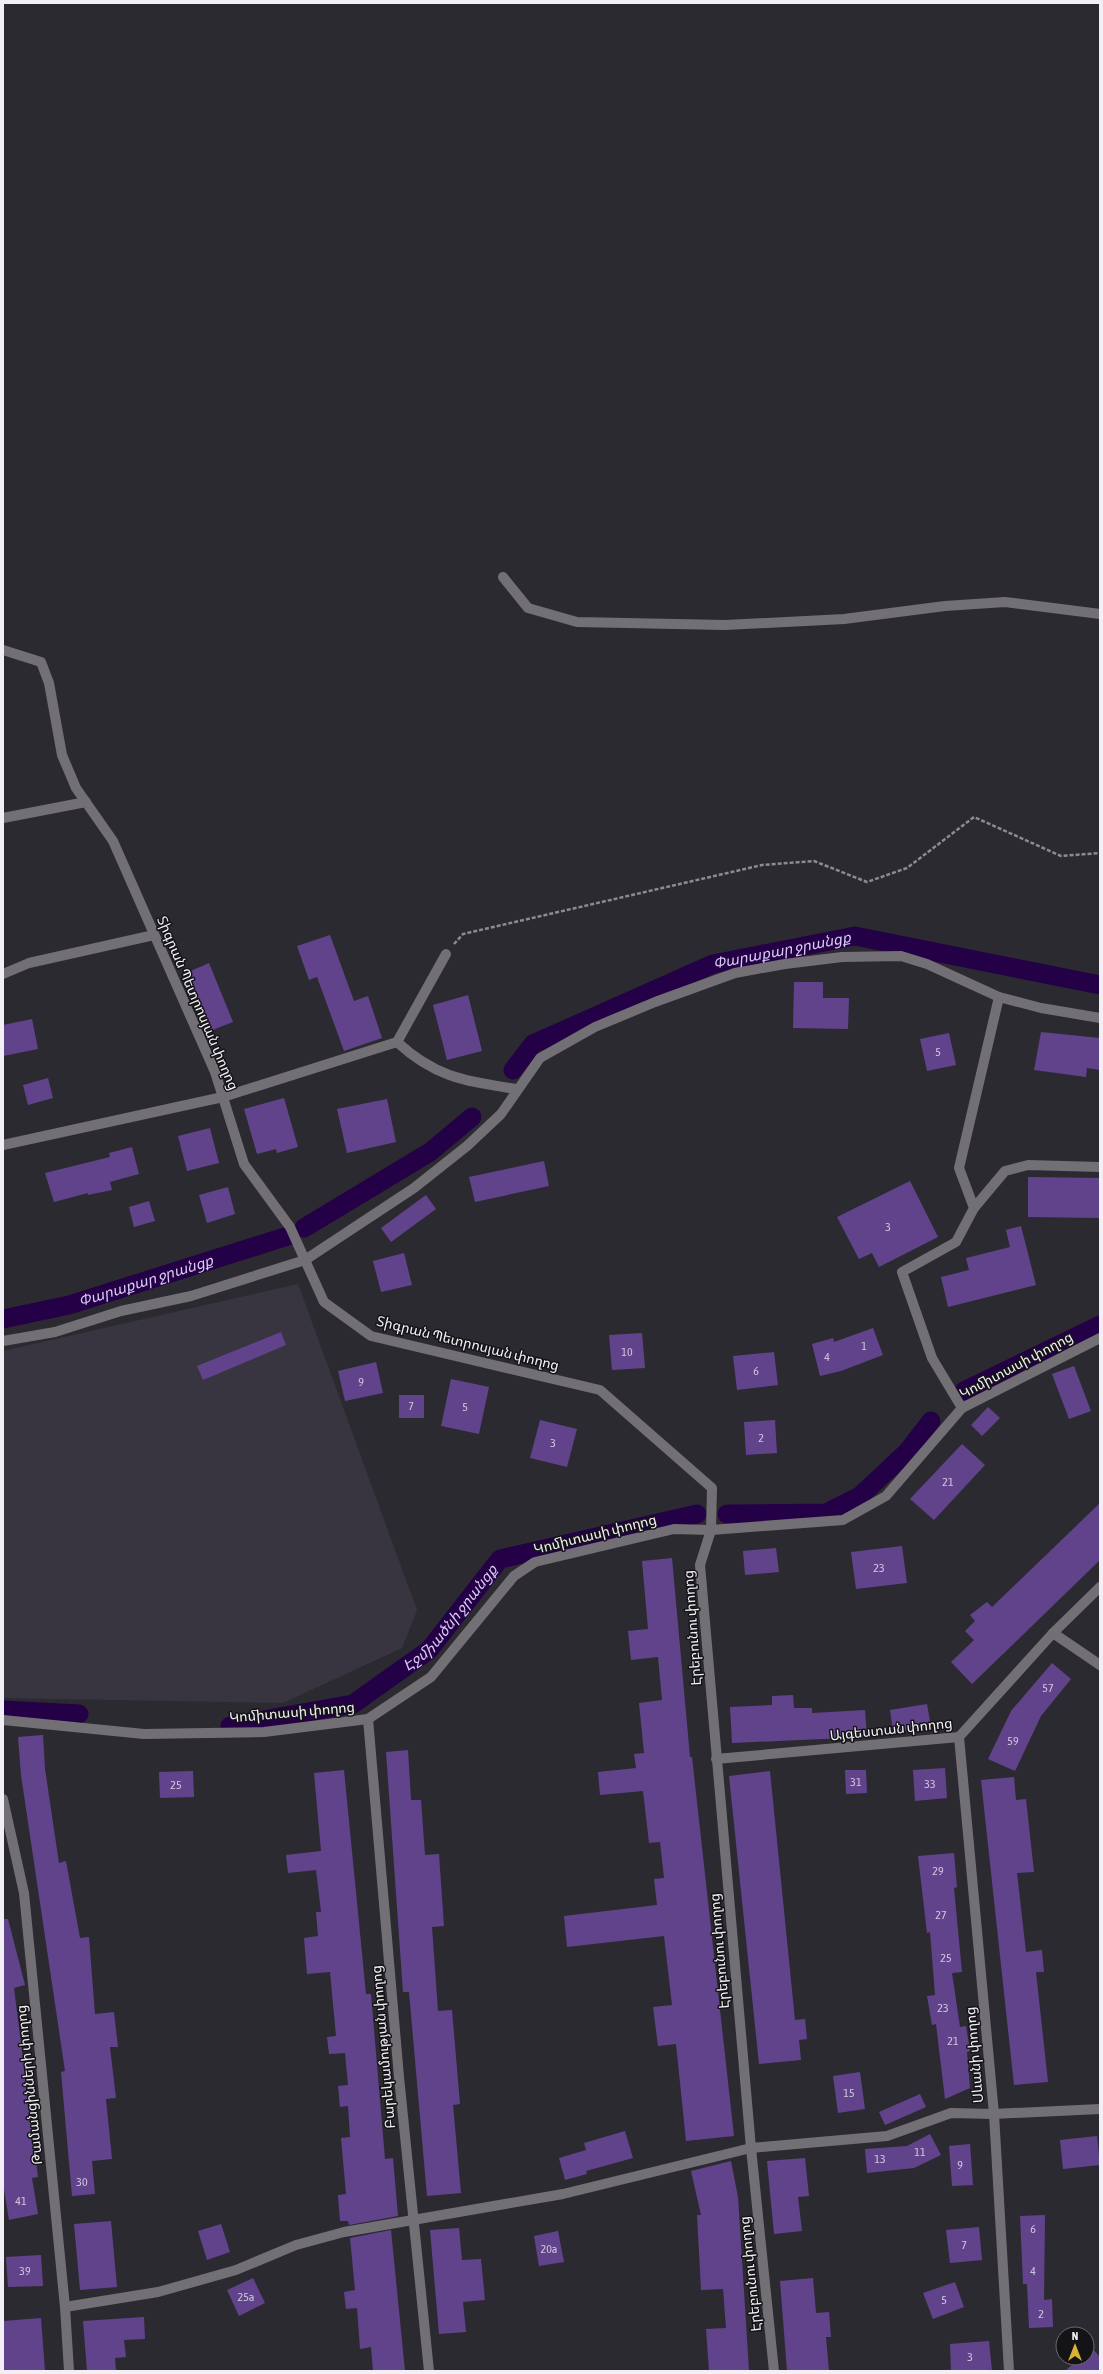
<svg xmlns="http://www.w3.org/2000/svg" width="1103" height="2374" viewBox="0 0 1103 2374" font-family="'Asap Condensed','Noto Sans Armenian',sans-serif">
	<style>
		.built { fill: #383440 }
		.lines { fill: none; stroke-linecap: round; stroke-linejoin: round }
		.canal { stroke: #240046; stroke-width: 19 }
		.building { fill: #61438c }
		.path { stroke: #8d8b91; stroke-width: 2.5; stroke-dasharray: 4 2; stroke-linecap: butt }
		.service { stroke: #727074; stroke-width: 10 }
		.minor { stroke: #727074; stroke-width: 10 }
		.labels { text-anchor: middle; stroke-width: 3; stroke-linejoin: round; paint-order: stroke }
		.number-label { font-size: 12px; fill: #cec5db }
		.street-label { font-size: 14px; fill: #f2f0f5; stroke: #141316 }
		.water-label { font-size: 15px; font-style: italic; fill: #d8caf3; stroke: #141316 }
	</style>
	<rect width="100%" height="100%" fill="#2c2a31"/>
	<path class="built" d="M298,1284L417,1610L402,1648L283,1703L3,1698V1351Z"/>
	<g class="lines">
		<g class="canal">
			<path id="s1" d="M513,1070L533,1044L713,964L855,936L1100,985"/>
			<path d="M304,1228L430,1152L472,1117"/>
			<path id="s2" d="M3,1319L69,1305L288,1236"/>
			<path d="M964,1391L1100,1325"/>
			<path d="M727,1514L826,1513L860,1496L907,1452L931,1421"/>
			<path d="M3,1710L79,1714"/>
			<path id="s3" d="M230,1726L353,1704L429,1650L500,1559L697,1514"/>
		</g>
	</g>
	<g class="building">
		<path d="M330,935L354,1001L368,996L382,1038L344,1051L317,977L309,980L297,946Z"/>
		<path d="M209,963L233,1022L210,1031L186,973Z"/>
		<path d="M794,982H823V998H849L848,1029L793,1028Z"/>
		<path d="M468,995L482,1051L447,1060L433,1005Z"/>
		<path d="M32,1019L38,1049L3,1056V1025Z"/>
		<path d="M1041,1032L1100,1038V1070L1087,1068L1086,1077L1034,1070Z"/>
		<path d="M949,1033L956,1065L927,1071L920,1039Z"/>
		<path d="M48,1078L53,1098L28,1105L23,1085Z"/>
		<path d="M284,1098L298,1147L277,1153L276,1149L257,1154L244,1109Z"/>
		<path d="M387,1099L396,1142L347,1153L337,1109Z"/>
		<path d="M210,1128L219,1163L187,1171L178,1136Z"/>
		<path d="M132,1147L139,1174L110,1182L112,1190L88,1195V1193L54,1202L45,1173L110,1157L109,1153Z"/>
		<path d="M544,1161L549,1186L475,1202L469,1177Z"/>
		<path d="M1028,1177L1100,1178L1099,1218L1028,1217Z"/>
		<path d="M910,1181L938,1237L879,1267L872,1253L859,1259L837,1217Z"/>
		<path d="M228,1187L235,1214L207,1223L199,1195Z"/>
		<path d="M426,1195L436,1209L391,1242L381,1228Z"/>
		<path d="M149,1201L155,1221L134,1227L129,1207Z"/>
		<path d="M1021,1226L1036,1285L948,1307L941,1277L969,1270L966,1258L1010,1247L1006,1230Z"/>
		<path d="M404,1253L412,1285L381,1292L373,1261Z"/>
		<path d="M873,1328L883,1355L841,1371L820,1376L812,1344L833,1338L834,1342Z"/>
		<path d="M281,1332L286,1345L203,1380L197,1366Z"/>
		<path d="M642,1333L645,1368L612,1370L609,1335Z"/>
		<path d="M774,1352L778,1385L737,1390L733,1356Z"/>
		<path d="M376,1362L383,1393L345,1401L338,1371Z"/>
		<path d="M1074,1366L1091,1411L1069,1419L1052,1374Z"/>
		<path d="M451,1379L489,1387L479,1434L441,1426Z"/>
		<rect x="399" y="1395" width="25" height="23"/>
		<path d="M988,1407L1000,1418L982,1436L971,1425Z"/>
		<path d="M540,1420L577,1429L567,1467L530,1458Z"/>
		<path d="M775,1420L777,1453L746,1455L744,1422Z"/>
		<path d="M962,1444L985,1465L934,1520L910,1499Z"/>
		<path d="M1100,1503V1560L972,1684L951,1662L974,1640L965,1631L975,1621L970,1615L987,1602L992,1607Z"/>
		<path d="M902,1546L907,1583L856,1589L851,1552Z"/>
		<path d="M776,1548L779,1572L745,1575L743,1551Z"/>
		<path d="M672,1558L690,1757H692L734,2136L686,2141L676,2044L658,2046L653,2007L672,2005L664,1936L567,1947L564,1916L657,1905L654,1879L664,1878L660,1842L649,1843L643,1791L600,1795L598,1772L636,1768L634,1754L644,1753L639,1703L662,1700L658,1657L631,1660L628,1631L648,1629L642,1561Z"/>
		<path d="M1052,1663L1071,1679L1041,1716L1015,1771L988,1759L1011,1711Z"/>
		<path d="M793,1695L794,1708H812V1713L865,1710L867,1737L732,1743L730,1707L772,1705V1696Z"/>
		<path d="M927,1704L931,1727L893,1732L890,1710Z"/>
		<path d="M43,1735L45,1769L59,1863L66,1861L80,1938L89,1937L95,2014L114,2012L118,2047H110L116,2098L106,2099L112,2159L92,2161L95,2194L72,2196L61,2072L65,2071L21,1775L18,1737Z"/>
		<path d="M408,1750L411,1800H421L425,1855L439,1854L444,1926L432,1927L438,2011L452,2010L460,2104L453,2105L461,2193L427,2196L409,1992H403L386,1752Z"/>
		<path d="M945,1768L947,1798L915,1801L913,1770Z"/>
		<path d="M344,1770L366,1994H371L385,2159L393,2158L398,2216L349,2225L348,2221H340L338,2195L346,2194L341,2138L350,2137L348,2106L340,2107L338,2086L348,2085L345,2053L329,2054L327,2037L336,2036L330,1972L307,1974L304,1938L318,1936L316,1912H321L316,1870L288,1873L286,1855L321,1851L314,1773Z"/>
		<path d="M845,1770H866L867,1793L846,1794Z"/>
		<path d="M193,1771L194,1797L160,1798L159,1772Z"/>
		<path d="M770,1771L795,2020L805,2019L807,2039L799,2040L801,2060L759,2064L729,1776Z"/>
		<path d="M1014,1777L1016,1800L1026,1799L1034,1872L1017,1873L1026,1952L1042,1950L1044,1972H1036L1048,2082L1014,2085L981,1780Z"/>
		<path d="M954,1853L957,1887L954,1888L962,1972L952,1973L960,2027L966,2026L970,2051L967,2052L970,2088L945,2099L936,2024L932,2025L927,1996L935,1995L930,1932L927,1933L918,1856Z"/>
		<path d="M3,1919H8L25,1985L14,1988L38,2177L32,2178L38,2214L9,2220L3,2183Z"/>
		<path d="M860,2072L865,2109L838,2113L833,2076Z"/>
		<path d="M920,2094L926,2107L885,2125L879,2112Z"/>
		<path d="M625,2131L633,2158L586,2171L587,2174L565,2180L559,2158L586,2150L584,2143Z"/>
		<path d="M930,2134L941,2155L914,2168L867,2173L865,2149L907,2146Z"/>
		<path d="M1097,2136L1100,2165L1063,2169L1060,2140Z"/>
		<path d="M970,2144L973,2185L952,2186L949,2146Z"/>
		<path d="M805,2158L809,2196L798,2197L802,2231L774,2234L767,2161Z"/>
		<path d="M731,2161L738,2197L749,2370L709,2371L706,2329L726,2328L723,2289L701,2290L697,2215H701L691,2171Z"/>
		<path d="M1045,2215L1044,2300L1052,2299L1053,2327L1029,2328L1027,2284H1023L1020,2216Z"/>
		<path d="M111,2221L117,2287L80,2290L74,2224Z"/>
		<path d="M221,2224L230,2252L207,2260L198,2231Z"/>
		<path d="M979,2227L982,2260L950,2263L946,2230Z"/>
		<path d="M459,2228L462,2260L481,2259L485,2300L463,2302L466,2332L439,2334L430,2230Z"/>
		<path d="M391,2230L405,2371H373L371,2347L360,2349L357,2308L346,2309L344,2292L355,2290L350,2238Z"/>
		<path d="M558,2231L564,2262L539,2266L534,2236Z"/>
		<path d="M41,2255L43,2286L8,2287L6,2257Z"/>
		<path d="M253,2278L265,2303L239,2316L227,2290Z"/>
		<path d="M813,2278L816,2313L829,2312L831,2337H826L829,2371H787L780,2281Z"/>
		<path d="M955,2282L964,2307L933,2319L923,2293Z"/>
		<path d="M144,2317L145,2339L124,2340L126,2357L115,2358L116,2371H87L83,2321Z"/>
		<path d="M41,2318L45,2371H3V2321Z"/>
		<path d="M989,2341L992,2371H951L950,2344Z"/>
		<path d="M1092,2348L1100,2357V2371H1065L1080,2358H1087V2352Z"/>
	</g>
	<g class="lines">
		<path class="path" d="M454,944L463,934L762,865L814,861L867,882L907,868L974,817L1061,856L1100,853"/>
		<path class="service" d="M503,577L528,608L577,622L725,625L844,619L945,606L1005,602L1100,614"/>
		<g class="minor">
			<path d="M3,650L41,662L49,683L62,755L76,788L113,841L215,1072L244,1164L290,1227L324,1302L371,1336L600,1390L712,1488L711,1530L700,1565L751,2148L774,2371"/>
			<path d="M3,818L86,802"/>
			<path d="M3,974L29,963L154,935"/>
			<path d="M397,1042C436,1078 466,1081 516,1089"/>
			<path d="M3,1145L223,1097L397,1042L446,954"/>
			<path d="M974,1208L1005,1171L1028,1165L1100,1167"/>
			<path d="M3,1341L55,1332L121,1311L191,1296L305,1260L414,1188L467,1146L501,1114L540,1058L595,1027L655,1002L735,973L785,964L842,957L901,956L927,964L999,997L1041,1008L1100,1018"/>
			<path d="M962,1408L932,1358L902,1272L956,1242L974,1208L959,1168L999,997"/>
			<path d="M1053,1633L1100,1665"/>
			<path d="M368,1719L399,2077L429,2371"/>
			<path d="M3,1720L144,1734L264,1732L368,1719L431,1677L514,1576L535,1562L674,1529L711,1530L843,1520L886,1496L962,1408L1100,1338"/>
			<path d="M959,1737L994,2114L1009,2371"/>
			<path d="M716,1759L959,1737L1053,1633L1100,1587"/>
			<path d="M3,1799L24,1893L65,2307L69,2371"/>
			<path d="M65,2307L158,2292L236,2270L296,2245L344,2232L563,2194L751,2148L887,2136L951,2113L994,2114L1100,2109"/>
		</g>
	</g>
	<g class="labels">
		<g class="number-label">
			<text x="938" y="1056">5</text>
			<text x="888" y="1231">3</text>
			<text x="864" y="1350">1</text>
			<text x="627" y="1356">10</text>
			<text x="827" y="1361">4</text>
			<text x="756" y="1375">6</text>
			<text x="361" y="1386">9</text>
			<text x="411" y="1410">7</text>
			<text x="465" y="1411">5</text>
			<text x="761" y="1442">2</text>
			<text x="553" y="1447">3</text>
			<text x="948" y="1486">21</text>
			<text x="879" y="1572">23</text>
			<text x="1048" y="1692">57</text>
			<text x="1013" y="1745">59</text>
			<text x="856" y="1786">31</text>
			<text x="930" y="1788">33</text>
			<text x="176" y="1789">25</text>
			<text x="938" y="1875">29</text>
			<text x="941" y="1919">27</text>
			<text x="946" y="1962">25</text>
			<text x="943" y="2012">23</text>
			<text x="953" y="2045">21</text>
			<text x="849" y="2097">15</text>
			<text x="920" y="2156">11</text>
			<text x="880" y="2163">13</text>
			<text x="960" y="2169">9</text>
			<text x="82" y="2186">30</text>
			<text x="21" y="2205">41</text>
			<text x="1033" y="2233">6</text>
			<text x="964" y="2249">7</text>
			<text x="549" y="2253">20a</text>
			<text x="25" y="2275">39</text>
			<text x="1033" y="2275">4</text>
			<text x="246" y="2301">25a</text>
			<text x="944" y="2304">5</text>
			<text x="1041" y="2318">2</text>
			<text x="970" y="2361">3</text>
		</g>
		<g class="street-label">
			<text transform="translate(198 1003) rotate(67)" y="5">Տիգրան Պետրոսյան փողոց</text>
			<text transform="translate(468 1343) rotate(14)" y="5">Տիգրան Պետրոսյան փողոց</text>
			<text transform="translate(1016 1365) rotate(-28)" y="5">Կոմիտասի փողոց</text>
			<text transform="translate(595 1534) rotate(-14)" y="5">Կոմիտասի փողոց</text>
			<text transform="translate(692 1628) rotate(-94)" y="5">Էրեբունու փողոց</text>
			<text transform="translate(292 1712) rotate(-5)" y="5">Կոմիտասի փողոց</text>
			<text transform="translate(891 1729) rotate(-6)" y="5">Այգեստան փողոց</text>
			<text transform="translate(719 1951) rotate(-95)" y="5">Էրեբունու փողոց</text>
			<text transform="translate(383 2047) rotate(-95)" y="5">Բարեկամության փողոց</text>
			<text transform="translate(974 2055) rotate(-95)" y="5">Սևանի փողոց</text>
			<text transform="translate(29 2085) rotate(-96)" y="5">Թամանցինների փողոց</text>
			<text transform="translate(750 2274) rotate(-96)" y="5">Էրեբունու փողոց</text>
		</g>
		<g class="water-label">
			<text dy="5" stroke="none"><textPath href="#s1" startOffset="300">Փարաքար ջրանցք</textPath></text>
			<text dy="5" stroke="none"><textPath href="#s2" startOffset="148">Փարաքար ջրանցք</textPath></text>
			<text dy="5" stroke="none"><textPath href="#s3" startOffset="256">Էջմիածնի ջրանցք</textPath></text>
		</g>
	</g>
	<rect width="1103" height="2374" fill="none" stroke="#f2f0f5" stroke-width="8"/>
	<g transform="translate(1075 2346)"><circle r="19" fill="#141316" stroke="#6d6b6f"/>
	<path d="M0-3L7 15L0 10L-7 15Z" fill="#dab333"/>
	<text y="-6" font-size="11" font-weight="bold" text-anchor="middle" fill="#f2f0f5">N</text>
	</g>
</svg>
